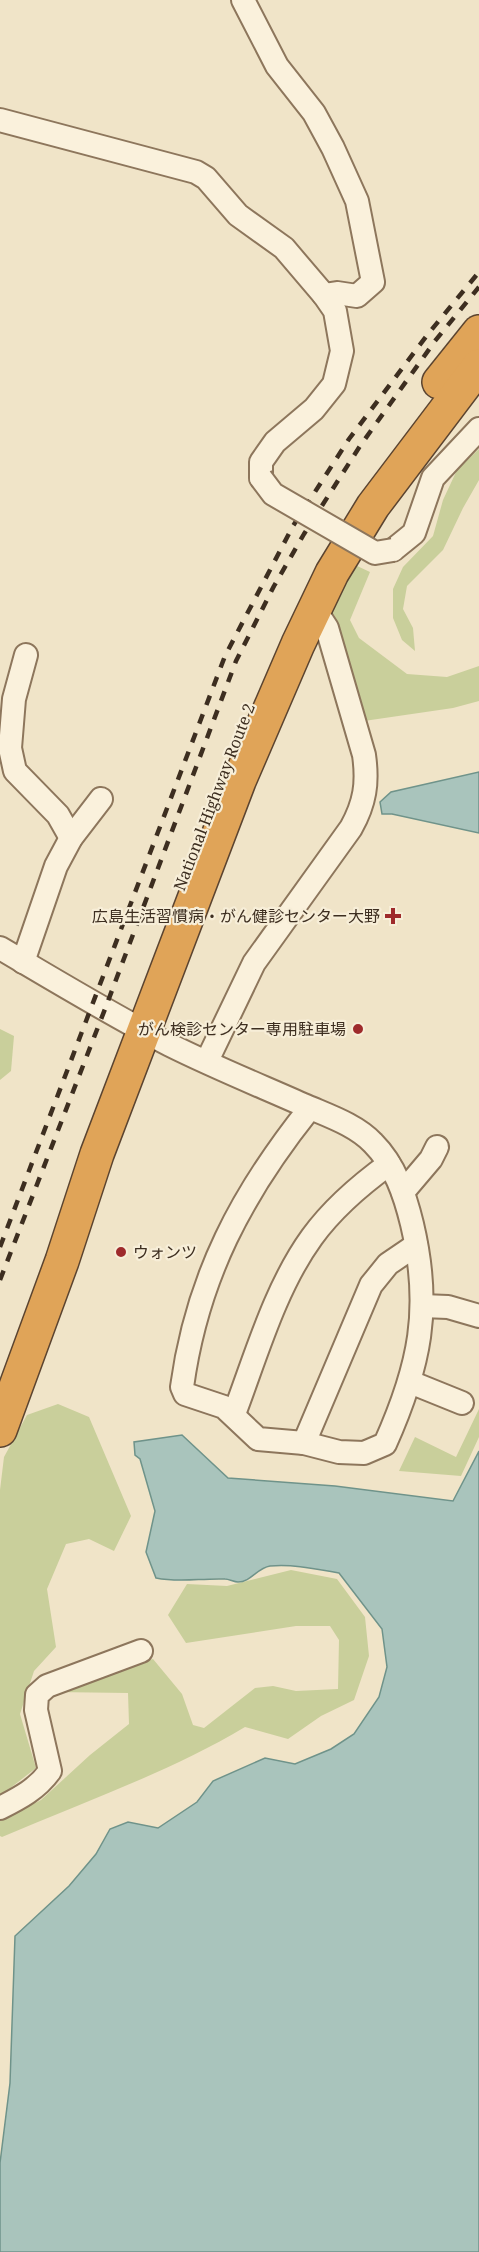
<svg xmlns="http://www.w3.org/2000/svg" width="479" height="2252" viewBox="0 0 479 2252" font-family="'Noto Serif','Noto Sans JP',serif">
	<style>
		.green { fill: #c9cf9b }
		.water { fill: #a9c4bc; stroke: #6f938a; stroke-width: 1.5 }
		.lines { fill: none; stroke-linecap: round; stroke-linejoin: round }
		.minor-casing { stroke: #8d765c; stroke-width: 26 }
		.highway-casing { stroke: #5b4430; stroke-width: 36 }
		.minor { stroke: #faf1dc; stroke-width: 22 }
		.highway { stroke: #e0a458; stroke-width: 33 }
		.rail { stroke: #3d2e20; stroke-width: 4.5; stroke-dasharray: 10 10; stroke-linecap: butt }
		.minor-bridge-casing { stroke: #8d765c; stroke-width: 26; stroke-linecap: butt }
		.minor-bridge { stroke: #faf1dc; stroke-width: 22 }
		.poi-dot { fill: #9e2a2b; stroke: #f7eed8; stroke-width: 2 }
		.labels { text-anchor: middle; stroke-width: 4.5; stroke-linejoin: round; paint-order: stroke }
		.street-label { font-size: 16px; fill: #3d2e20; stroke: #f7eed8 }
		.poi-label { font-size: 16px; fill: #3d2e20; stroke: #f7eed8; text-anchor: end }
	</style>
	<rect width="100%" height="100%" fill="#f0e4c8"/>
	<g class="green">
		<path d="M479,449V480L463,508L443,550L407,586L403,609L413,628L415,651L402,640L393,618V589L403,567L433,536L443,500L457,470Z"/>
		<path d="M355,565L370,572L350,620L359,638L407,674L447,677L479,666V701L453,708L364,721L329,612Z"/>
		<path d="M0,1029L14,1036L11,1071L0,1080Z"/>
		<path d="M58,1404L89,1417L131,1516L114,1551L89,1539L66,1544L47,1589L56,1647L34,1671L20,1714L36,1768L0,1796V1490L4,1457L27,1415Z"/>
		<path d="M479,1409V1437L461,1476L399,1471L415,1437L456,1457Z"/>
		<path d="M291,1570L337,1579L365,1617L369,1656L354,1700L321,1716L288,1739L245,1727C168,1773 83,1802 2,1837L0,1836V1821L41,1800L90,1755L129,1724L128,1693L54,1692L153,1659L182,1694L193,1725L204,1728L255,1688L273,1686L296,1691L338,1689L339,1640L330,1626H296L186,1643L168,1615L187,1584L227,1586Z"/>
	</g>
	<g class="water">
		<path d="M479,772V833L392,814H382L380,802L391,792Z"/>
		<path d="M182,1435L228,1478L335,1486L453,1501L479,1451V2252H0V2163L10,2083L15,1936L69,1886L96,1854L110,1829L128,1822L158,1828L197,1802L213,1781L265,1758L295,1764L331,1749L354,1734L379,1697L387,1667L382,1629L339,1573C316,1569 294,1564 270,1566C257,1568 251,1582 238,1582C234,1582 229,1579 225,1579C200,1578 180,1583 156,1578L146,1552L155,1511L140,1459L135,1455L134,1442Z"/>
	</g>
	<g class="lines">
		<defs>
			<g id="minor">
				<path d="M243,0L277,66L314,113L333,148L357,201L373,282L357,296L337,293L324,295"/>
				<path d="M0,120L196,172L206,178L238,215L284,248L324,295L335,311L342,351L334,384L314,409L275,442L261,462V478"/>
				<path d="M393,550L414,533L433,478L479,429"/>
				<path d="M26,655L14,699L10,748L15,771L58,815L71,838"/>
				<path d="M0,948C56,981 112,1015 170,1045C214,1067 261,1086 306,1106C329,1116 356,1125 373,1143C395,1165 405,1195 412,1224C432,1308 420,1366 385,1444L364,1453L339,1452L304,1443L258,1439L224,1407L185,1394L182,1387C197,1277 242,1193 310,1108"/>
				<path d="M23,962L56,866L71,838L101,799"/>
				<path d="M207,1061L254,963L351,828C365,803 368,783 364,755L327,628L314,608"/>
				<path d="M403,1192L431,1159L437,1147"/>
				<path d="M422,1306L448,1307L479,1316"/>
				<path d="M410,1382L462,1403"/>
				<path d="M234,1414C256,1356 275,1288 312,1237C333,1208 360,1185 389,1164"/>
				<path d="M304,1443L371,1285L388,1264L416,1245"/>
				<path d="M0,1808C20,1798 37,1789 50,1771L36,1710L37,1695L47,1686L141,1651"/>
			</g>
			<g id="highway">
				<path d="M439,382L479,332"/>
				<path d="M0,1430L62,1261L97,1154L239,781L298,644L332,573L373,506L479,366"/>
			</g>
		</defs>
		<use href="#minor" class="minor-casing"/>
		<use href="#highway" class="highway-casing"/>
		<use href="#minor" class="minor"/>
		<use href="#highway" class="highway"/>
		<g class="rail">
			<path d="M0,1247L225,656L293,526L349,439L428,334L479,272"/>
			<path d="M0,1280L105,1009L236,661L274,586L304,534L360,446L435,341L479,287"/>
		</g>
		<defs>
			<path id="minor-bridge" d="M261,478L273,494L375,553L393,550"/>
		</defs>
		<use href="#minor-bridge" class="minor-bridge-casing"/>
		<use href="#minor-bridge" class="minor-bridge"/>
	</g>
	<g class="poi-dot">
		<path d="M390 907h6v6h6v6h-6v6h-6v-6h-6v-6h6z"/>
		<circle cx="358" cy="1029" r="6"/>
		<circle cx="121" cy="1252" r="6"/>
	</g>
	<g class="labels">
		<g class="street-label">
			<text transform="translate(214 797) rotate(-69)" y="6">National Highway Route 2</text>
		</g>
		<g class="poi-label">
			<text x="380" y="922">広島生活習慣病・がん健診センター大野</text>
			<text x="346" y="1035">がん検診センター専用駐車場</text>
			<text x="133" y="1258" text-anchor="start">ウォンツ</text>
		</g>
	</g>
</svg>
